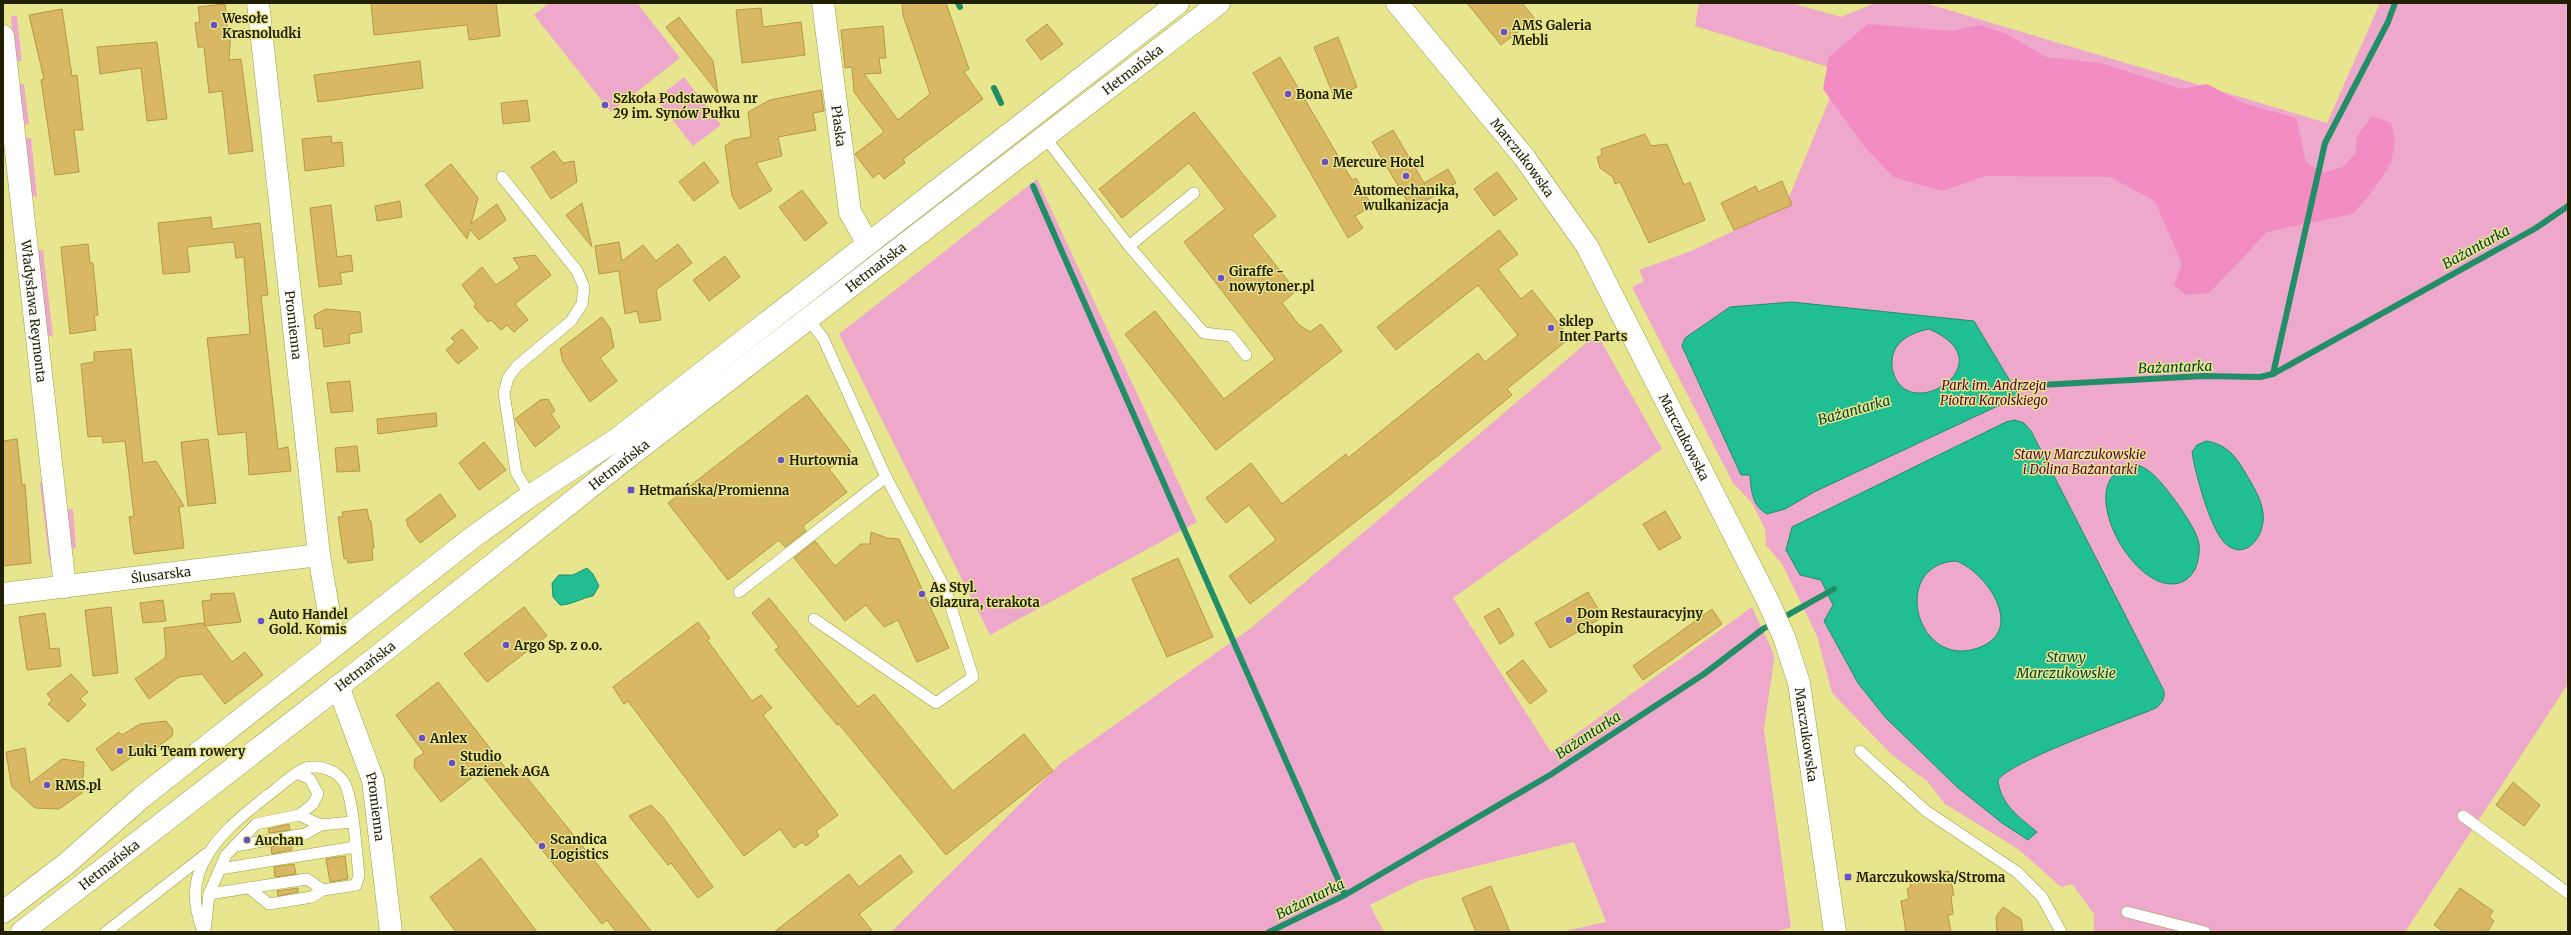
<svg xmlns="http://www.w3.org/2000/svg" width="2571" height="935" viewBox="0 0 2571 935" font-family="Merriweather,serif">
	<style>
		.green { fill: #eda8cb }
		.forest { fill: #f28cc2 }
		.water { fill: #22be93; stroke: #218e67; fill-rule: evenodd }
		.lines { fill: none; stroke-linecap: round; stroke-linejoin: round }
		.stream { stroke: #218e67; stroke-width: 6 }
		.building { fill: #d9b864; stroke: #b79743 }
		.lane-casing { stroke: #9d9c45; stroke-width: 12 }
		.street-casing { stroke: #9d9c45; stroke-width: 23 }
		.secondary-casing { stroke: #9d9c45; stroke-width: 23 }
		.lane { stroke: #fff; stroke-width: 11 }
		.street { stroke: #fff; stroke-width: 22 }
		.secondary { stroke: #fff; stroke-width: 22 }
		.poi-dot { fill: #684fc8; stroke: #e7e68f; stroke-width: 1.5 }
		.labels { text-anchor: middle; stroke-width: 3; stroke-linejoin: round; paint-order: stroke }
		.poi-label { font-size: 13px; font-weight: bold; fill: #201f00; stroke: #e7e68f; text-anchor: start }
		.street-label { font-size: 13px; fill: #201f00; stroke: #e7e68f }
		.park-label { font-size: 13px; font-style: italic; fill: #5d003d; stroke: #e7e68f }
		.water-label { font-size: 14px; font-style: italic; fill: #054433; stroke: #e7e68f }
	</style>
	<rect width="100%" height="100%" fill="#e7e68f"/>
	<g class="green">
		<path d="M549,3H637L680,58L611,112L534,15Z"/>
		<path d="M1699,3H1791L1841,17L1875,3H1925L2327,123L2380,3H2568V684L2405,932H2094V914L2072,884L2061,887L2018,849L1945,804L1927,781L1892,755L1832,693L1817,636L1782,564L1766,545L1765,529L1752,503L1733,483L1632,287L1644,281L1639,270L1691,251L1785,207L1841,71L1695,26Z"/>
		<path d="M11,16H17L22,61H16Z"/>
		<path d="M684,77L721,125L693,146L656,99Z"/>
		<path d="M21,84H24L29,125L22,123L18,87Z"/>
		<path d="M27,138H31L37,197L31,195L24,140Z"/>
		<path d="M1037,179L1197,522L990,635L839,334Z"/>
		<path d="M39,250H43L53,337L46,334L37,253Z"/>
		<path d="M1597,334L1662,449L1453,598L1551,752L1752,607L1773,652L1774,659L1764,729L1791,927L1775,932H1561L1606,922L1574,842L1420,880L1370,905L1384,932H891L1061,763L1251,628Z"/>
		<path d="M44,482L56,559H49L40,483Z"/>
		<path d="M68,509H73L76,548L70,549L66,513Z"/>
	</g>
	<path class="forest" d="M1868,24L1952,31L1980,25L2007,34L2046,57L2101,63L2182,89L2207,84L2243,103L2296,118L2306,162L2323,173L2343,167L2356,152L2357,136L2372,116L2391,123L2395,143L2391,163L2374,189L2353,214L2267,232L2209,293L2186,295L2174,285L2182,264L2155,201L2110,177L1985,176L1942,191L1893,177L1864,146L1823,89L1829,57Z"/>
	<g class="water">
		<path d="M1792,302L1974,321L2019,396L1814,492L1785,509L1767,514C1752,506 1751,490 1750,475H1741L1682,346L1685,338L1730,307ZM1929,329C1938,333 1947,338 1954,346C1972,370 1940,395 1917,393C1895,392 1885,363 1897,346C1903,337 1918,331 1929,329Z"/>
		<path d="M2015,420L2024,423L2031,431L2164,691C2165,699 2162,703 2156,708C2128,720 2010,761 1998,780C2000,804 2020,818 2037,832L2028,840L2002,823L1957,787L1885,717L1858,683L1824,621L1833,605L1821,580L1800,575L1786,550L1792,527L2006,422ZM1956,561C1987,572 2027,631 1978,648C1915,670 1890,564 1956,561Z"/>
		<path d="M2206,441C2226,444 2236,456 2246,474C2253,486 2261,498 2263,513C2266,533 2248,561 2227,545C2211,533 2195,472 2192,452L2197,445Z"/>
		<path d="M2136,464C2140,466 2145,468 2149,471C2162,480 2192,522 2197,537C2201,546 2199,558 2196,567C2193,574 2187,581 2179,583C2139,594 2088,508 2112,477C2118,469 2127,467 2136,464Z"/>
		<path d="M587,568L593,574L599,586L593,596C581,598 572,605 560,605L553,597L552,583L559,575H573Z"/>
	</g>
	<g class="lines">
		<g class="stream">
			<path d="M958,3L960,7"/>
			<path d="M994,88L1001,103"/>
			<path d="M1033,186L1345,895"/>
			<path d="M2273,374L2325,143L2388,22L2395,3"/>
			<path d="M2007,387L2203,376L2260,377L2273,374L2536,228L2568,206"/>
			<path d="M1269,932L1345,895L1550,775L1704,674L1763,629L1834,589"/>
		</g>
	</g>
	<g class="building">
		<path d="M371,3H496L500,36L469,40L467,25L374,35Z"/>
		<path d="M902,3H946L969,69L964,72L983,99L903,159L905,163L884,179L879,173L873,178L855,154L884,132L854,92L852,67L845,68L841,30L883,26L886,58H879L881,73L864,74L898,120L930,94L903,15Z"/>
		<path d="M1467,3H1522L1535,19L1501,45Z"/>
		<path d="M225,4L228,31L231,30L229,60L241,59L253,151L229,154L222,91L209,93L204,47H198L195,23L200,22L198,7Z"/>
		<path d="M761,8L763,27L801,22L805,55L742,63L736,10Z"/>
		<path d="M62,9L72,76L77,75L83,130H74L79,172L55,175L41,80L44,79L29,15Z"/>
		<path d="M679,17L713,61L718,93L666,27Z"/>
		<path d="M1047,24L1063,44L1041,60L1026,40Z"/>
		<path d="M1338,37L1357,87L1334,97L1314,47Z"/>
		<path d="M157,42L167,119L147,121L141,68L100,74L97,47Z"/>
		<path d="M1280,57L1352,180L1356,178L1372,206L1355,216L1363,228L1348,238L1253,73Z"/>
		<path d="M420,61L423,88L318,102L314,75Z"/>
		<path d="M821,90L824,111L813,113L816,130L778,137L782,156L756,163L772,190L740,209L732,196L725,146L733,140L751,137L748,112L770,100Z"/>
		<path d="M527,100L530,121L503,124L501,103Z"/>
		<path d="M1194,112L1276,216L1252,235L1296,291L1282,303L1299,325L1310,332L1321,324L1342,351L1216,450L1125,334L1155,311L1224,399L1275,359L1184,242L1225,209L1189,163L1122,218L1099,189Z"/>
		<path d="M1393,130L1424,183L1448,169L1456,183L1412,209L1372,142Z"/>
		<path d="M1645,134L1651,146L1667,144L1684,185L1690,182L1705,220L1649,243L1620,182L1615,184L1613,177L1600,168L1597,157L1602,155L1601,149Z"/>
		<path d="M331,136L332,143L342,142L344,166L305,171L302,139Z"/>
		<path d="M554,151L563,163L574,161L577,182L551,199L531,167Z"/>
		<path d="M704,162L719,182L694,201L679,182Z"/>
		<path d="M451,164L478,198L471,224L497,204L506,220L479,240L470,229L467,239L425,185Z"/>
		<path d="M1497,172L1517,199L1494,216L1474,189Z"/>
		<path d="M1782,181L1792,205L1734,230L1721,203L1756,186L1758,192Z"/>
		<path d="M802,190L827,223L805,241L779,207Z"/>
		<path d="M400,201L402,217L377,221L375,206Z"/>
		<path d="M582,203L592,247L566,215Z"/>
		<path d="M331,205L337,257L351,255L353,271L340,273L342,284L319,287L310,208Z"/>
		<path d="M211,217L212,229L260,223L268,295L261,296L278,449L288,447L291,471L249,475L246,432L218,435L207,338L250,334L244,257L236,258L234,242L187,247L190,272L163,274L158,223Z"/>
		<path d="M1499,230L1518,254L1498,269L1521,299L1532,290L1570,338L1507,389L1512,395L1382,501L1250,604L1229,576L1276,540L1249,505L1226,523L1206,498L1251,463L1282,504L1346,454L1348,458L1478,353L1485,362L1518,335L1478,285L1396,350L1377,327Z"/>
		<path d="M619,242L622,261L643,245L656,261L678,244L692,263L656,290L661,320L640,323L637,311L625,314L619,271L599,274L595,246Z"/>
		<path d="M88,244L90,263H93L98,315L94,316L96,330L70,334L61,247Z"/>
		<path d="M535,255L551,275L515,304L528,320L514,332L507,325L501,330L491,320L488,322L474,307L476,304L462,285L482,267L496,285L520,268L513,258Z"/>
		<path d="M725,256L740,277L709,301L693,280Z"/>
		<path d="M326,309L360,312L362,332L349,334L350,343L324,347L322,328L316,329L314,315Z"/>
		<path d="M602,317L610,328L614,347L600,358L617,381L590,402L563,362L560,349Z"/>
		<path d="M462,329L478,348L458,364L446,350L455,342L451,338Z"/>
		<path d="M131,349L143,463L156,461L184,506L179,507L184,548L134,554L129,517L134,516L125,441L103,443L102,436L88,437L81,364L94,362V352Z"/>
		<path d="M350,381L353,411L331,413L327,383Z"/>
		<path d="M807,395L851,452L829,469L847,492L803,526L806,531L785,547L779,540L728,580L668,503Z"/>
		<path d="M548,399L555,411L551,414L560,427L535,447L515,419L540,400Z"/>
		<path d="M436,413L437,426L378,434L377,419Z"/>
		<path d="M17,439L22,485L25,484L31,563L3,566V441Z"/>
		<path d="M208,439L216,503L188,506L181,442Z"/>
		<path d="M484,442L506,470L479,490L459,463Z"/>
		<path d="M357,446L360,471L337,472L335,448Z"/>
		<path d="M440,494L456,516L420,543L407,525L408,524L406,520Z"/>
		<path d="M367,509L369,520L371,521L374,548H372L373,560L348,563L347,558L344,559L338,517H343L342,512Z"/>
		<path d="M1665,511L1681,538L1659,550L1643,524Z"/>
		<path d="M871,532L887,538L899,539L949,648L917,662L898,620L884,627L866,605L845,621L794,558L815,541L835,566L861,544H870Z"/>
		<path d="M1178,558L1213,637L1167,657L1132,579Z"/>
		<path d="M1588,592L1603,617L1550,648L1535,623Z"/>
		<path d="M234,593L241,622L205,626L232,662L245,652L263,675L225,704L202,674L179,677L149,699L135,679L165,658L166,653L164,628L203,623L205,626L202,601L211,600V594Z"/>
		<path d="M769,598L858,707L874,694L953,791L1024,734L1053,771L946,855L839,724L837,725L775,650L779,647L752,613Z"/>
		<path d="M163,600L166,621L143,623L140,603Z"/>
		<path d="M111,607L118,673L93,676L85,610Z"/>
		<path d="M524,607L547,636L487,682L464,654Z"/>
		<path d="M1499,608L1514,635L1500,644L1484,617Z"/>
		<path d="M1712,609L1722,624L1643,680L1633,666Z"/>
		<path d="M45,613L50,649L59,648L61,666L27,670L19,617Z"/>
		<path d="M698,622L710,638L707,640L752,701L761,695L772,708L763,715L838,815L816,831L819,836L806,846L802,842L794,848L780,829L744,856L628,701L624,704L613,687Z"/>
		<path d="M1523,660L1547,691L1530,704L1506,673Z"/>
		<path d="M71,674L88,692L80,699L86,705L68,722L48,704L52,700L47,694Z"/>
		<path d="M438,682L512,776L520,769L652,932H616L607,920L602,924L479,772L441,802L414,767L415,759L424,753L396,715Z"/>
		<path d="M166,721L173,730L172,736L154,750H147L138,756L136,754L112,771L96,749L119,732L122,735L140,724Z"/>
		<path d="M25,748L30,783L62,759L84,762L82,793L59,809L35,808L12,787L11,783L6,752Z"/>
		<path d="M2513,782L2540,805L2524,826L2496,805Z"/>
		<path d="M651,805L663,817L713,887L698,898L671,863L668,865L629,816Z"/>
		<path d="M289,824L290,830L269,833L268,829Z"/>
		<path d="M291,843L292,850L272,854L271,847Z"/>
		<path d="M900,855L913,872L859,914L873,932H774L849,874L859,887Z"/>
		<path d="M345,856L348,879L330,882L326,859Z"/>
		<path d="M481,858L506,891L537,932H456L430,897Z"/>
		<path d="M294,864L296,874L275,877L274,867Z"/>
		<path d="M1949,871L1954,895L1951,896L1953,914L1948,915L1951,932H1906L1901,901L1909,899L1907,889L1911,887L1908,879Z"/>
		<path d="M1491,886L1510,932H1476L1462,898Z"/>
		<path d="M298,888V892L278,896L277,891Z"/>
		<path d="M2460,888L2493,911L2489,917L2494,921L2487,932H2444L2434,925Z"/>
		<path d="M2003,907L2021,919L2023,932H1997L1996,917Z"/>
	</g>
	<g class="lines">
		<defs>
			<g id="lane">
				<path d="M1044,136L1129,246L1194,193"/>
				<path d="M502,177L577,271L584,287L582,304L571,321L517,366L508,378L504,393L516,472L530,496"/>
				<path d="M1129,246L1204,333L1231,336L1246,355"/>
				<path d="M808,319L823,338L886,477L945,588L973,677L936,703L814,619"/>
				<path d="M739,592L886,477"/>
				<path d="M1860,751L1926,811L2017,872L2042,897L2061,932"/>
				<path d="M297,773L310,779L318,794L313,804L299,815"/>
				<path d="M2463,816L2568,893"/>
				<path d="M235,846L305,834L321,825"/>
				<path d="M220,869L355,847"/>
				<path d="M209,894L307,879L323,890"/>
				<path d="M2127,912L2205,932"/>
				<path d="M205,931L209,894L226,855L256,824L299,815L321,825L352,822"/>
				<path d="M106,932L206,854"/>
				<path d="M203,932C196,912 192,894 199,873C211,837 248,811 276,789C285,782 295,772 306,768C320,765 336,770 344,782C354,799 356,853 359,875L356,885L323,890L312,897L269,904L249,888"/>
			</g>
			<g id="street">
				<path id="s1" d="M258,3L319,555L331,625L332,647"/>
				<path id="s2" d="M823,3L850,212L868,244"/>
				<path id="s3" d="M3,36L65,587"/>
				<path id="s4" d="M3,594L319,555"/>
				<path id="s5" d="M338,686L373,780L391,932"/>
			</g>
			<g id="secondary">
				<path id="s6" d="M1397,3L1524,157L1587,246L1768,601L1784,637L1799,683L1835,932"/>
				<path d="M3,912L66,864L142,797L472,538L530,496L617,439L1178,3"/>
				<path id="s7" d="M22,932L383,652L623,461L1219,3"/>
			</g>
		</defs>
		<use href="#lane" class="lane-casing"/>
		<use href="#street" class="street-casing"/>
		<use href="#secondary" class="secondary-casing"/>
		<use href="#lane" class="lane"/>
		<use href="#street" class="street"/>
		<use href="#secondary" class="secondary"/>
	</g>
	<g class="poi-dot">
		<circle cx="214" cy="25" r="4"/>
		<circle cx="1504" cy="32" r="4"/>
		<circle cx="1288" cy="94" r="4"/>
		<circle cx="605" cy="105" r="4"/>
		<circle cx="1325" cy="162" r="4"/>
		<circle cx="1406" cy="176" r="4"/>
		<circle cx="1221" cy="278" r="4"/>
		<circle cx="1551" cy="328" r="4"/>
		<circle cx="781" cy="460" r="4"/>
		<rect x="627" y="486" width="8" height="8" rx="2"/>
		<circle cx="922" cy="594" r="4"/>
		<circle cx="1569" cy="620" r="4"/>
		<circle cx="261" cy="621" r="4"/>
		<circle cx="506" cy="645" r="4"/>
		<circle cx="422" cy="738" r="4"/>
		<circle cx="120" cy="751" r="4"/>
		<circle cx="452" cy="763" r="4"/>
		<circle cx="47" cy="785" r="4"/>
		<circle cx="247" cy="840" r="4"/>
		<circle cx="542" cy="846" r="4"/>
		<rect x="1844" y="873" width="8" height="8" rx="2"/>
	</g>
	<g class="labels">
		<g class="poi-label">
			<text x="222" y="23">Wesołe<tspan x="222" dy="15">Krasnoludki</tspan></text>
			<text x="1512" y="30">AMS Galeria<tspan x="1512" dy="15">Mebli</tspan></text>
			<text x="1296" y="99">Bona Me</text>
			<text x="613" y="103">Szkoła Podstawowa nr<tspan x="613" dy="15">29 im. Synów Pułku</tspan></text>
			<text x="1333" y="167">Mercure Hotel</text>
			<text x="1406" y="195" text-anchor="middle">Automechanika,<tspan x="1406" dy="15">wulkanizacja</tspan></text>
			<text x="1229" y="276">Giraffe -<tspan x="1229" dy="15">nowytoner.pl</tspan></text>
			<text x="1559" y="326">sklep<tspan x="1559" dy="15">Inter Parts</tspan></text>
			<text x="789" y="465">Hurtownia</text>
			<text x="639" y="495">Hetmańska/Promienna</text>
			<text x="930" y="592">As Styl.<tspan x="930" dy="15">Glazura, terakota</tspan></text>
			<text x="1577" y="618">Dom Restauracyjny<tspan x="1577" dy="15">Chopin</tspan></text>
			<text x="269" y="619">Auto Handel<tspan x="269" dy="15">Gold. Komis</tspan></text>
			<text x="514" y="650">Argo Sp. z o.o.</text>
			<text x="430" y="743">Anlex</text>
			<text x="128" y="756">Luki Team rowery</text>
			<text x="460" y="761">Studio<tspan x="460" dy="15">Łazienek AGA</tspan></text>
			<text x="55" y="790">RMS.pl</text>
			<text x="550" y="844">Scandica<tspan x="550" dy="15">Logistics</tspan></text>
			<text x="255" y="845">Auchan</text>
			<text x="1856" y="882">Marczukowska/Stroma</text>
		</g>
		<g class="street-label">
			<text dy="5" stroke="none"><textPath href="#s7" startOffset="1406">Hetmańska</textPath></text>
			<text dy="5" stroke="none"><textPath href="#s2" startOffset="124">Płaska</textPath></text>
			<text dy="5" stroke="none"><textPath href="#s6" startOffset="199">Marczukowska</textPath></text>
			<text dy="5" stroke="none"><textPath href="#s7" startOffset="1082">Hetmańska</textPath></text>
			<text dy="5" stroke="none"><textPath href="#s3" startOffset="277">Władysława Reymonta</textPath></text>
			<text dy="5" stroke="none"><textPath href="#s1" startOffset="324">Promienna</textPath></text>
			<text dy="5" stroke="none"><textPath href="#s6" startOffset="523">Marczukowska</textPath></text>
			<text dy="5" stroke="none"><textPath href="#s7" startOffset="758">Hetmańska</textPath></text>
			<text dy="5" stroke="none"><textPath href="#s4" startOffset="159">Ślusarska</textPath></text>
			<text dy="5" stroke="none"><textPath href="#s7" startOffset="434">Hetmańska</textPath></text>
			<text dy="5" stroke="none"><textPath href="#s6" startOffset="847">Marczukowska</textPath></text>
			<text dy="5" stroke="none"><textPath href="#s5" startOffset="127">Promienna</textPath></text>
			<text dy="5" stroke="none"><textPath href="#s7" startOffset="110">Hetmańska</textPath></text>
		</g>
		<g class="park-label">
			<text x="1994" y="390">Park im. Andrzeja<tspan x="1994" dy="15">Piotra Karolskiego</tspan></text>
			<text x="2080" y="459">Stawy Marczukowskie<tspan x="2080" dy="15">i Dolina Bażantarki</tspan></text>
		</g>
		<g class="water-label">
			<text transform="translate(2476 247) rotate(-29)" y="5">Bażantarka</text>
			<text transform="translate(2175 367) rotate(-2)" y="5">Bażantarka</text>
			<text transform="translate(1854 410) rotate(-16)" y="5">Bażantarka</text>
			<text x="2066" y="662">Stawy<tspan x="2066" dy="16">Marczukowskie</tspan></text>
			<text transform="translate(1588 735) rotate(-33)" y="5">Bażantarka</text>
			<text transform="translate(1310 899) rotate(-26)" y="5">Bażantarka</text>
		</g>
	</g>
	<rect width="2571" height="935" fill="none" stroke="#201f00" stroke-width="8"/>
</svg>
